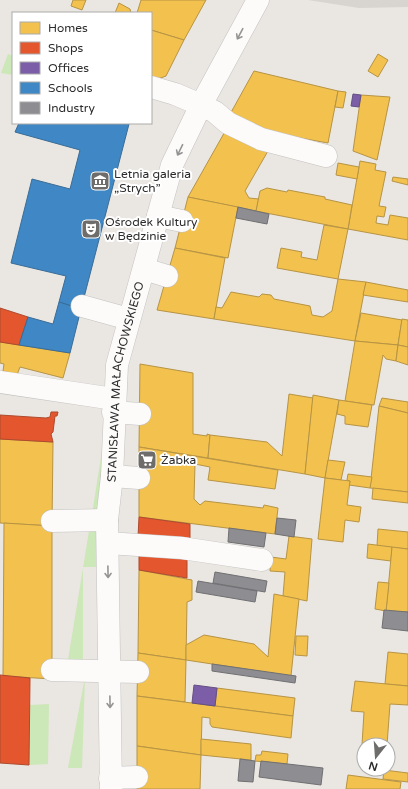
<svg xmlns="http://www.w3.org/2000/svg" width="408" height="789" viewBox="0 0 408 789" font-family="'Varela Round',sans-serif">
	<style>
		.green { fill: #cce7b8 }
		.plaza { fill: #d8d4d0 }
		.homes { fill: #f2c14e; stroke: #b79444 }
		.shops { fill: #e4572e; stroke: #ad4a2d }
		.offices { fill: #7b5ea7; stroke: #634f82 }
		.schools { fill: #3f88c5; stroke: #396c97 }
		.industry { fill: #8d8d92; stroke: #707073 }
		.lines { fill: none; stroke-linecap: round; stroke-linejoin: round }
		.minor-casing { stroke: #c3c2c2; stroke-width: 23 }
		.minor { stroke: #fcfbfa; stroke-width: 22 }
		.oneway { stroke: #949493 }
		.labels { text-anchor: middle; stroke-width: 4; stroke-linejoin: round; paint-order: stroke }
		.poi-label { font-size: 12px; fill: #2c2c2c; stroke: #fff; text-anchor: start }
		.street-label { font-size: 12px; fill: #2c2c2c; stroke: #fff }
	</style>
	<rect width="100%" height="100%" fill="#eae6e1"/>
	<g class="green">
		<path d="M8,54L13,56V75L1,73Z"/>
		<path d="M102,451L103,514H92Z"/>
		<path d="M90,525H102V567H83V666H67Z"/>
		<path d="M85,677L82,768H68Z"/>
		<path d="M49,704L48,764L29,765L30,705Z"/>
	</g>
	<path class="plaza" d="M308,0H408V7L359,8Z"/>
	<g class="homes">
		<path d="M73,0H86L82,10L71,6Z"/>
		<path d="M141,0H206L184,40L151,30V13H137Z"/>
		<path d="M119,3L130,9L131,13H115Z"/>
		<path d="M151,30L184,40L166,76L158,79L151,77Z"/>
		<path d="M378,54L388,60L378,77L368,71Z"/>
		<path d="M254,71L338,91L328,143L245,128L229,116Z"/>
		<path d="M338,91L346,92L343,108L335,107Z"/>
		<path d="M361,95L390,97L377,160L353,151Z"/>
		<path d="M227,128L268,151L245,191L249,198L259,199L256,211L188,197Z"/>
		<path d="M360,161L376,164L375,170L386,172L379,206L386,207L384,217L377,216L376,223L388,225L390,215L408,218V240L348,229Z"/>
		<path d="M338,163L359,167L357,179L336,175Z"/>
		<path d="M393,177L408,179V185L392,181Z"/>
		<path d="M267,188L287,192L288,190L325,197V199L352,205L348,229L256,211L260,191Z"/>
		<path d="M188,197L238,207L228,258L175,248Z"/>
		<path d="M324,225L348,229L338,279L277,268L281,248L302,252L301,257L317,260Z"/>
		<path d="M175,248L225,258L214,319L157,310Z"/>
		<path d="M338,279L366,282L355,341L214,319L216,307L222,308L231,292L259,297L262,294L271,295L274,299L310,306L312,315L323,317L332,311Z"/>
		<path d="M366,282L408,290V302L363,295Z"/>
		<path d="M361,313L402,320L398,345L355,341Z"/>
		<path d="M402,319L408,320V347L398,345Z"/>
		<path d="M355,341L398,345L396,361L386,359L383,355L374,405L345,401Z"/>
		<path d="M0,342L70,353L63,378L20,367L17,375L3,371L4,364L0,363Z"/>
		<path d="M398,345L408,347V365L396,361Z"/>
		<path d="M140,364L193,373V434L207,436V434L210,435L208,458L139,447Z"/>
		<path d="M289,394L313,398L305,474L208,458L210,435L267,442L282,456Z"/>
		<path d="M313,395L339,400L325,478L305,474Z"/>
		<path d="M382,398L408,402V413L379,406Z"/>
		<path d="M339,400L372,405L368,427L345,424V416L337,414Z"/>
		<path d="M379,406L408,413V492L370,488Z"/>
		<path d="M0,439L53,442L52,526L0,523Z"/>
		<path d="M139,447L278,470L275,489L208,480L210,467L195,464L194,499L200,505L205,501L263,508L264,505L278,508L275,534L139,517Z"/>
		<path d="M328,460L345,462L341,480L325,478Z"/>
		<path d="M348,474L372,477L370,488L349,485L350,481L347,480Z"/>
		<path d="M325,478L350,481L347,505L361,507L359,522L345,520L343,542L318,539Z"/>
		<path d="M373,488L408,492V503L372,499Z"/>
		<path d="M4,523L52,526V679L3,676Z"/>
		<path d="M378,529L408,532V549L377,546Z"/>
		<path d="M289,536L312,539L307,601L283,596L285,572L270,571L271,557L286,559Z"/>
		<path d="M368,544L392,547L391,561L367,558Z"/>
		<path d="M392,547L408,549V612L386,611Z"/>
		<path d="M139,570L192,580V600L187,602L186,660L138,653Z"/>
		<path d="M378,582L389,583L386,611L375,609Z"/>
		<path d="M274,594L299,599L291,676L186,660V645L204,635L254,644L268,657Z"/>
		<path d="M296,636H308L307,656L295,655Z"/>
		<path d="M388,652L408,654V686L385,684Z"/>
		<path d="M138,653L186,660L185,702L137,696Z"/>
		<path d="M355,681L408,686V705L390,704L387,745H362L364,712L351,711Z"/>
		<path d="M217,688L295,698L293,716L215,706Z"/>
		<path d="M137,696L293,716L291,738L212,727L210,724V718L202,717L201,755L137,746Z"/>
		<path d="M201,739L251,744V760L201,755Z"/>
		<path d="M137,746L201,755L200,789H137Z"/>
		<path d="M262,751L288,754L287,764L255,761L256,755H261Z"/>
		<path d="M384,770L408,773V782L383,779Z"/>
		<path d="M348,775L401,782L400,789H346Z"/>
	</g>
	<g class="shops">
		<path d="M0,308L28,317L19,345L0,342Z"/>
		<path d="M51,412H58L57,416H55L53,432L51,434L53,442L0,439V415L46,418L50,417Z"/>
		<path d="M139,517L190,524V538L185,542L138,537Z"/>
		<path d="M139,548L187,557V578L139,570Z"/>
		<path d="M0,675L30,678L29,765L0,763Z"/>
	</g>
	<g class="offices">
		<path d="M353,94L361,95L359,107L351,106Z"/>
		<path d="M194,685L217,688L215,706L192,703Z"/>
	</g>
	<g class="schools">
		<path d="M19,123L129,124L81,309L59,302L66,276L11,263L32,179L70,189L80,150L15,132Z"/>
		<path d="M59,302L81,309L70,353L19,345L28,317L53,324Z"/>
	</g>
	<g class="industry">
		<path d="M238,207L269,214L267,224L236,218Z"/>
		<path d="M277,518L296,520L294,537L275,534Z"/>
		<path d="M229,528L266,533L264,547L228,542Z"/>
		<path d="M215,572L267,581L265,592L213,583Z"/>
		<path d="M198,581L257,591L255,602L196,592Z"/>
		<path d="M384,610L408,612V631L382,628Z"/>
		<path d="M212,664L296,676L295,683L212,671Z"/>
		<path d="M240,759L255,761L253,782L238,781Z"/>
		<path d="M261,761L323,768L321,785L259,777Z"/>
	</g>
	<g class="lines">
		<defs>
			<g id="minor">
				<path d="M151,87L175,94L201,105L215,112L228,123L261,139L326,156"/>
				<path d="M158,216L182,221"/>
				<path d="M144,269L167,276"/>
				<path d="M82,306L129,319"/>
				<path d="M0,382L114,399"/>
				<path d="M113,412L140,414"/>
				<path d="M112,476L139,478"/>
				<path d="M52,521L107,520"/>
				<path d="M108,543L182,548L262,560"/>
				<path d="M52,670L138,672"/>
				<path d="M110,778L137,777"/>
				<path id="s1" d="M111,789L107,520L112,476L117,365L172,165L201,105L258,0"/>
			</g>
		</defs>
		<use href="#minor" class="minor-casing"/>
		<use href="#minor" class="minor"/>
	</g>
	<defs><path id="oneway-shaft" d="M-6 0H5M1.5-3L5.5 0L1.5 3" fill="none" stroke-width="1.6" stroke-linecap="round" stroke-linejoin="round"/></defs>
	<g class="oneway">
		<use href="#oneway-shaft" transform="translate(240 34) rotate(118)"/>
		<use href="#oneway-shaft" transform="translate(180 150) rotate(116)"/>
		<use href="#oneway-shaft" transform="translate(108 572) rotate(89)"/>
		<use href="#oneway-shaft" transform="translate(110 702) rotate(89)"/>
	</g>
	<defs>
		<symbol id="museum-square" viewBox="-11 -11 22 22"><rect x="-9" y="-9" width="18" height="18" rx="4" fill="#6e6d6b" stroke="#fff"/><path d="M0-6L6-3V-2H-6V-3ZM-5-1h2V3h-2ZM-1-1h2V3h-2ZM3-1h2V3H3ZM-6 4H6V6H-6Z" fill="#fff"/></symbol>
		<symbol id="theatre-square" viewBox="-11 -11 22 22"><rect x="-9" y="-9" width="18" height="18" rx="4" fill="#6e6d6b" stroke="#fff"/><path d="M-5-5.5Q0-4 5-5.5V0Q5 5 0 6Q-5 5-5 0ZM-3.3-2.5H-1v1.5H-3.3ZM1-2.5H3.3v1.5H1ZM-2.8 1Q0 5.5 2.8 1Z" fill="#fff"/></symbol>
		<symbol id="supermarket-square" viewBox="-11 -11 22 22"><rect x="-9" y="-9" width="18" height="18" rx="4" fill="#6e6d6b" stroke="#fff"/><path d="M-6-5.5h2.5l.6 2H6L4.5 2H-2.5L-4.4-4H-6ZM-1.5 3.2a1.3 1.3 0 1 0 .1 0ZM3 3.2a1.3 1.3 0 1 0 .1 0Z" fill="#fff"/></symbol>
	</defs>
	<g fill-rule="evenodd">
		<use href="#museum-square" x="89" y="170" width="22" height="22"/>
		<use href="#theatre-square" x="80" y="218" width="22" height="22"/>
		<use href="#supermarket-square" x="136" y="449" width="22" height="22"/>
	</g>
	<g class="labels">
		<g class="poi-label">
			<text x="114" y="178">Letnia galeria<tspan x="114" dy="14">„Strych”</tspan></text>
			<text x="105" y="226">Ośrodek Kultury<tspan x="105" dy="14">w Będzinie</tspan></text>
			<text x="161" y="464">Żabka</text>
		</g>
		<g class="street-label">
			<text dy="4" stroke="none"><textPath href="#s1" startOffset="409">STANISŁAWA MAŁACHOWSKIEGO</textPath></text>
		</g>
	</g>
	<rect x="12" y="12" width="140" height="112" fill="#ffffff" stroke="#ababab"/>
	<rect x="20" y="22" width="20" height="12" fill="#f2c14e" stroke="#ababab"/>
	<text x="48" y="32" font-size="12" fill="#2c2c2c">Homes</text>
	<rect x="20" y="42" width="20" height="12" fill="#e4572e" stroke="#ababab"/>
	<text x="48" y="52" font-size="12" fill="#2c2c2c">Shops</text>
	<rect x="20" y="62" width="20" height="12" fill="#7b5ea7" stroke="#ababab"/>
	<text x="48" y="72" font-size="12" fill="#2c2c2c">Offices</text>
	<rect x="20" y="82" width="20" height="12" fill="#3f88c5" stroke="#ababab"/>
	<text x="48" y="92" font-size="12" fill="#2c2c2c">Schools</text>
	<rect x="20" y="102" width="20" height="12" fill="#8d8d92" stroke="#ababab"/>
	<text x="48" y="112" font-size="12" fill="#2c2c2c">Industry</text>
	<g transform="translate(376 757) rotate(197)"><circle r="19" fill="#ffffff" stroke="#ababab"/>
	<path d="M0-3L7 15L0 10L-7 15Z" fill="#6e6d6b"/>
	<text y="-6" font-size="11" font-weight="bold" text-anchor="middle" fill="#2c2c2c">N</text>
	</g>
</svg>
